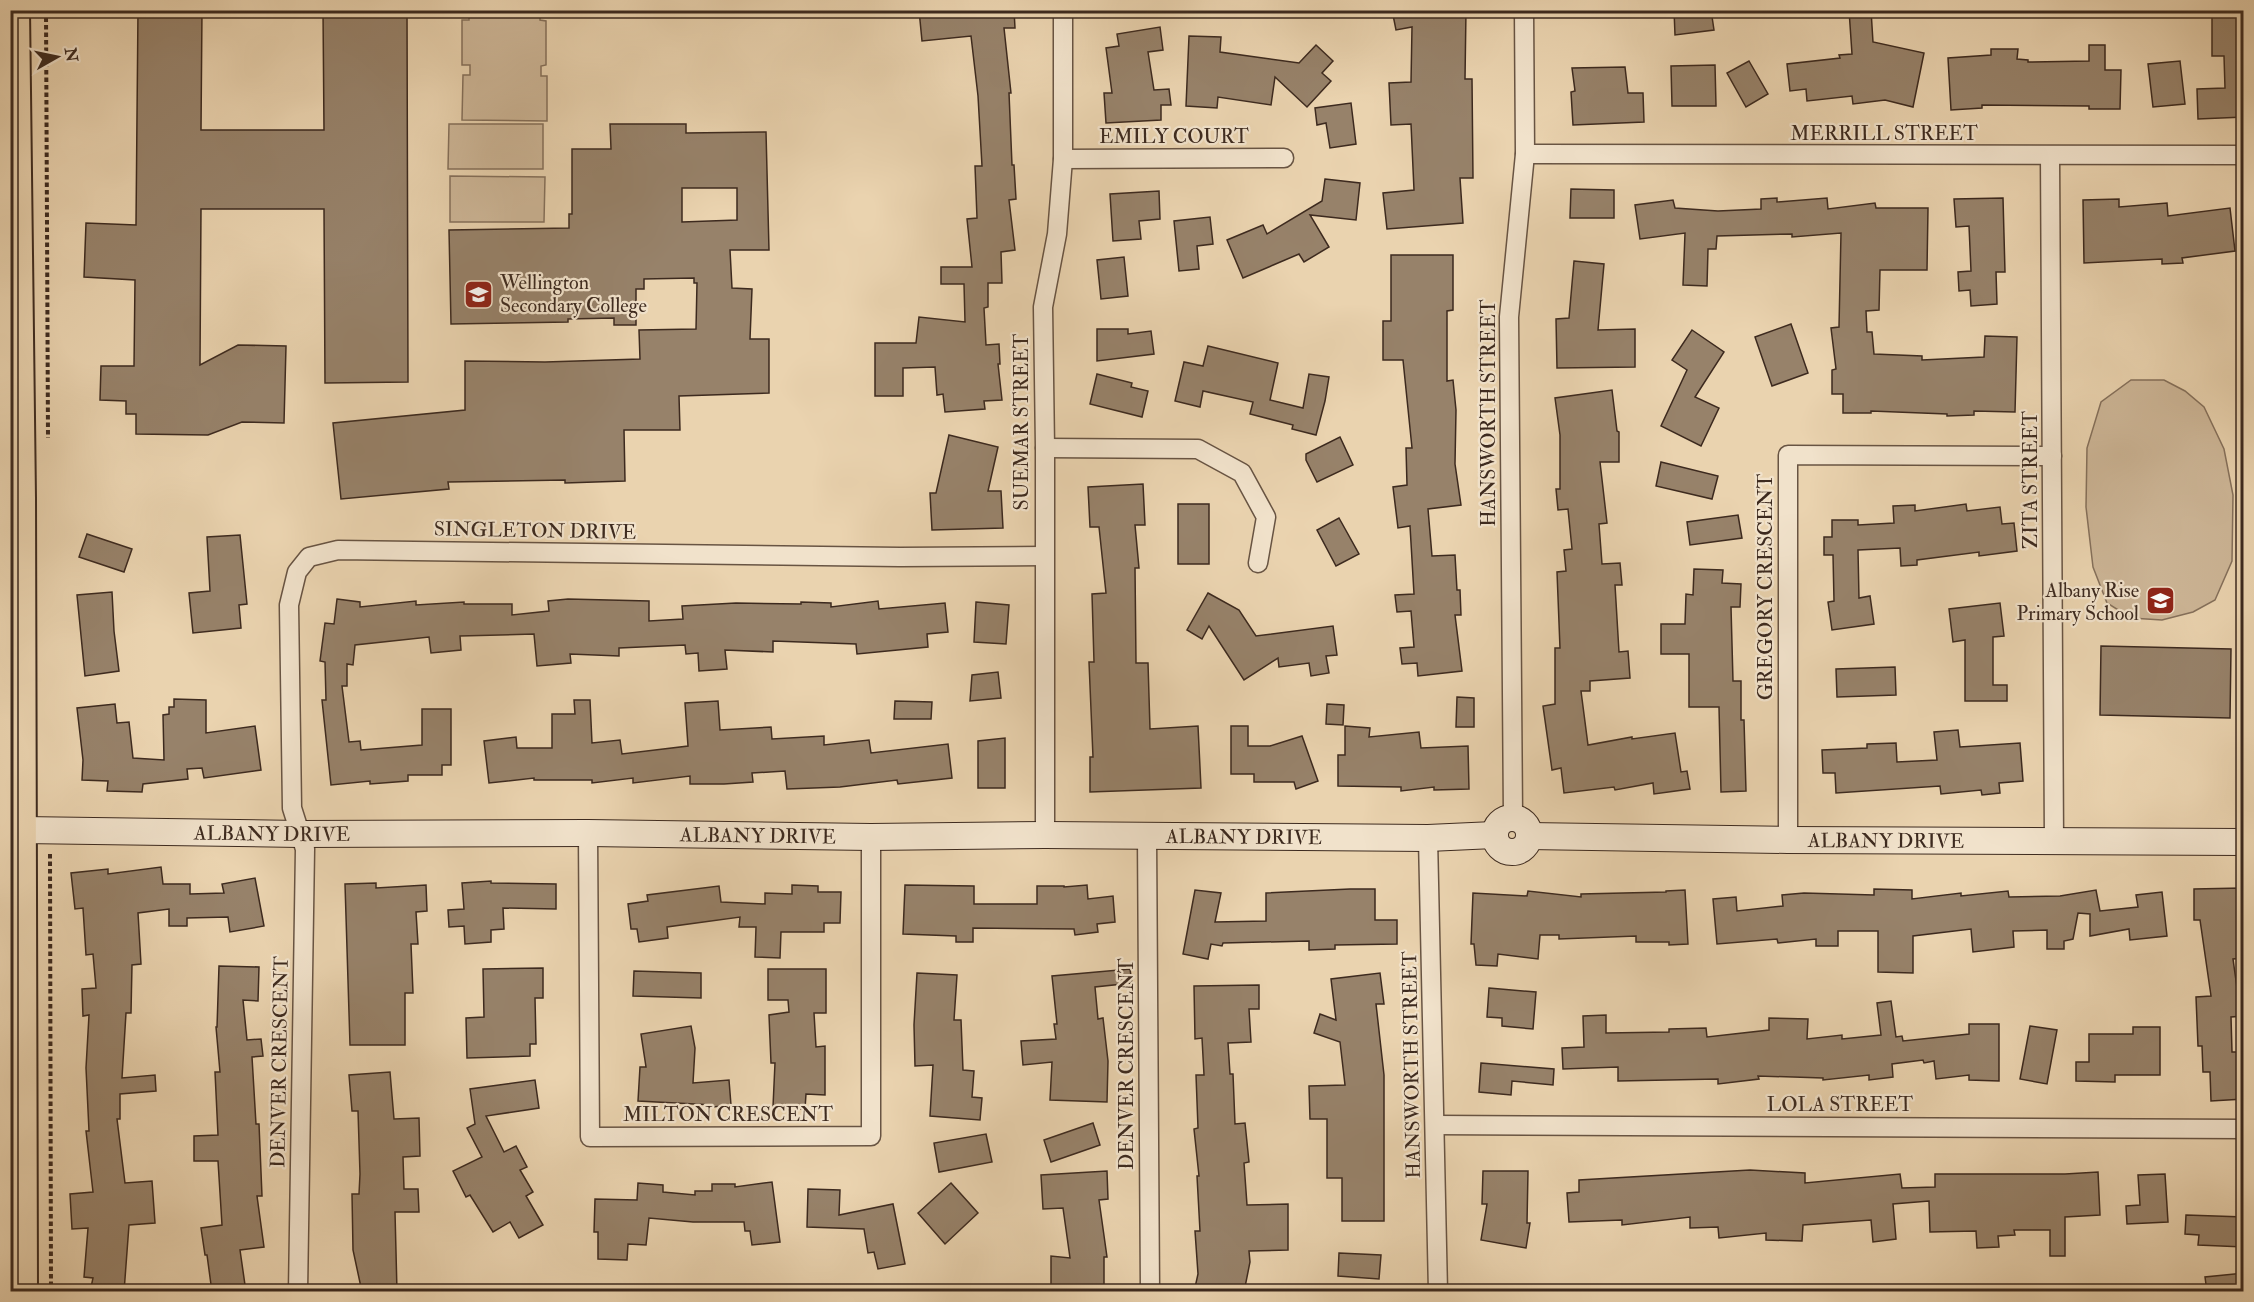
<svg xmlns="http://www.w3.org/2000/svg" width="2254" height="1302" viewBox="0 0 2254 1302" font-family="'IM FELL Double Pica',serif">
	<style>
		.green { fill: #cdb697; stroke: #85705b; stroke-width: 1.5 }
		.building { fill: #97826a; stroke: #3d2a1f; stroke-width: 1.5; fill-rule: evenodd }
		.lines { fill: none; stroke-linecap: round; stroke-linejoin: round }
		.street-casing { stroke: #685443; stroke-width: 21 }
		.secondary-casing { stroke: #3d2a1f; stroke-width: 28 }
		.primary-casing { stroke: #3d2a1f; stroke-width: 32 }
		.path { stroke: #3d2a1f; stroke-width: 4; stroke-dasharray: 4.5 3; stroke-linecap: butt }
		.street { stroke: #f1e2cb; stroke-width: 18 }
		.secondary { stroke: #f1e2cb; stroke-width: 26 }
		.primary { stroke: #ead3af; stroke-width: 28 }
		.labels { text-anchor: middle; stroke-width: 4.5; stroke-linejoin: round; paint-order: stroke }
		.street-label { font-size: 20px; fill: #3d2a1f; stroke: #f1e2cb }
		.poi-label { font-size: 20px; fill: #3d2a1f; stroke: #f1e2cb; text-anchor: start }
	</style>
	<rect width="100%" height="100%" fill="#ead3af"/>
	<filter id="stains"><feTurbulence type="fractalNoise" baseFrequency=".00333" numOctaves="4"/><feColorMatrix values="0 0 0 0 .2 0 0 0 0 .09 0 0 0 0 .02 0 0 0 .5 -.17"/></filter>
	<radialGradient id="worn" r=".72"><stop offset=".6" stop-color="#630" stop-opacity="0"/><stop offset="1" stop-color="#630" stop-opacity=".3"/></radialGradient>
	<g class="green">
		<path d="M469,11H540V20L546,21V65L541,66V76H547V121L462,120L463,75H470V65H462V20H469Z"/>
		<path d="M449,124H543V169H448Z"/>
		<path d="M450,176L545,177L544,222H450Z"/>
		<path d="M2131,380H2164L2185,391L2204,407L2224,449L2233,495L2232,561L2215,600L2193,612L2162,620L2131,618L2107,603L2093,567L2086,507L2087,448L2101,402Z"/>
	</g>
	<g class="building">
		<path d="M138,10H202L201,130H324L323,10H407L408,382L325,383L324,209H201L200,365L238,345L286,346L284,423L242,422L208,435L136,434V414H126V401L100,400L101,366H134L135,280L84,277L86,223L136,225Z"/>
		<path d="M919,10H1014L1015,28H1004L1011,93H1009L1012,165H1014L1016,199L1009,200L1015,250L1001,252L1002,283H988V307L984,308L986,345L999,344L1000,364H998L1002,400L984,401L985,409L945,412L943,394L937,395L935,367L903,368V396H875V343H916L919,317L965,322L964,284H941V267H972L967,219L977,218L975,166H982L978,96L971,36L922,41Z"/>
		<path d="M1392,10H1466L1465,79H1472L1473,178H1460L1463,223L1387,229L1383,193L1414,190L1411,124L1391,125L1389,83L1411,82L1412,27L1396,30Z"/>
		<path d="M1674,10H1711L1714,30L1675,35Z"/>
		<path d="M1849,10H1871L1873,42L1924,53L1913,107L1885,100L1853,104L1852,96L1807,101L1806,89L1790,91L1787,64L1840,58L1839,55L1852,54Z"/>
		<path d="M2212,10H2244V117L2198,119L2197,89L2225,88L2224,56H2212Z"/>
		<path d="M1160,27L1163,50L1148,52L1154,90L1169,89L1171,105H1161V120L1106,123L1104,93H1112L1106,48L1119,46L1117,34Z"/>
		<path d="M1189,36L1221,37L1220,52L1299,63L1316,45L1333,61L1322,73L1331,81L1307,107L1275,77L1271,105L1218,97L1217,108L1186,106Z"/>
		<path d="M2089,45H2105V70H2121L2120,109H2089V106L1982,105V108L1951,110L1948,58L1991,55V49H2018L2017,59L2028,60V62L2089,61Z"/>
		<path d="M1749,61L1768,94L1746,107L1727,73Z"/>
		<path d="M2180,61L2185,104L2153,107L2148,64Z"/>
		<path d="M1715,65L1716,106H1672L1671,66Z"/>
		<path d="M1625,67L1628,93H1643L1644,122L1573,125L1571,92L1575,91L1572,68Z"/>
		<path d="M1351,103L1356,144L1330,148L1326,123L1317,125L1315,108Z"/>
		<path d="M610,124H686V133L766,132L769,250H730L732,288L752,289L750,339H769V393L679,396L680,430H624L625,481L565,483V480L448,482L449,489L341,499L333,423L465,410V361L545,362L640,359L639,330L696,329L697,283H694V278L644,279V289H636V325H614V318L568,319V322L451,324L449,230L569,228V214H572V149H611ZM682,188H737V220L682,222Z"/>
		<path d="M1325,179L1360,183L1356,220L1310,215L1329,247L1304,262L1299,254L1243,278L1227,240L1263,225L1267,234L1322,201Z"/>
		<path d="M1571,189L1614,190V218H1570Z"/>
		<path d="M1159,191L1160,219L1139,221L1141,239L1113,241L1110,194Z"/>
		<path d="M1777,198V202L1827,198L1828,209L1875,203L1876,208H1928L1927,270H1880L1879,310L1866,311L1867,332H1872L1874,354L1922,356V360L1984,357L1985,336L2017,337L2015,412L1974,411V415L1947,416V414L1871,411V413H1843V394H1832V370L1836,369L1831,328L1839,327L1841,233L1792,237V234L1717,236L1716,249H1708L1707,286L1683,285L1685,233L1640,239L1635,205L1673,200L1675,208L1718,211L1761,209V199Z"/>
		<path d="M2003,198L2005,272H1996L1997,304L1971,306L1970,290L1959,291L1958,272L1971,271L1969,226L1956,227L1954,199Z"/>
		<path d="M2119,199V207L2167,203L2168,216L2230,208L2235,251L2182,258L2183,263L2162,264V259L2084,263L2083,200Z"/>
		<path d="M1210,217L1213,244L1197,246L1199,269L1179,271L1174,221Z"/>
		<path d="M1391,255H1453V310L1447,311V381L1453,380L1456,410L1455,464L1461,505L1428,509L1432,556L1455,555L1457,590H1460L1461,615H1455L1462,671L1418,676L1417,663L1402,664L1400,648L1414,647L1411,611L1397,612L1395,595L1414,594L1410,526L1398,528L1393,487L1407,485L1406,448H1412L1403,360H1383V321H1391Z"/>
		<path d="M1124,257L1128,296L1101,299L1097,260Z"/>
		<path d="M1574,261L1604,264L1598,330L1635,329V367L1557,368L1556,319L1569,318Z"/>
		<path d="M1791,324L1808,373L1772,386L1755,337Z"/>
		<path d="M1097,329H1128V334L1151,331L1154,354L1097,361Z"/>
		<path d="M1692,330L1724,352L1695,397L1719,408L1701,446L1661,426L1687,370L1672,360Z"/>
		<path d="M1208,346L1278,363L1270,400L1303,408L1309,374L1329,377L1325,401L1316,435L1292,429L1293,425L1250,414L1253,402L1203,391L1200,407L1175,401L1184,362L1203,366Z"/>
		<path d="M1097,374L1132,383L1131,387L1148,391L1142,417L1090,404Z"/>
		<path d="M1612,390L1617,431L1619,432V462H1600L1607,523L1599,524L1602,564L1620,563L1622,585H1615L1619,652L1628,651L1630,678L1590,681V691H1581L1588,745L1632,737V739L1675,733L1681,772L1687,771L1690,789L1654,794L1653,783L1615,790L1614,787L1564,793L1561,768L1552,770L1543,706L1555,704V648H1560L1557,572L1566,571L1564,550L1572,549L1568,509L1558,510L1556,489H1560V435L1555,398Z"/>
		<path d="M949,435L998,447L988,491H1001L1003,528L932,530L930,493H936Z"/>
		<path d="M1340,437L1353,465L1317,482L1306,460V454Z"/>
		<path d="M1661,462L1718,476L1712,499L1656,486Z"/>
		<path d="M1143,484L1145,525H1135L1139,568H1135L1136,663H1148L1150,729L1198,726L1201,788L1090,792V757H1093L1089,662H1094L1092,594L1106,593L1099,527H1090L1088,487Z"/>
		<rect x="1178" y="504" width="31" height="60"/>
		<path d="M1966,504L1967,511L2000,507L2002,524L2014,523L2017,551L1979,556V552L1917,560V565L1901,566L1900,548L1858,550L1859,598L1870,596L1874,624L1832,630L1828,602L1834,601L1833,555H1824V537H1832V520H1858V525L1894,523L1893,506L1915,505V511Z"/>
		<path d="M1738,515L1742,538L1690,545L1687,522Z"/>
		<path d="M1339,518L1359,554L1336,566L1317,530Z"/>
		<path d="M87,534L132,549L124,572L79,557Z"/>
		<path d="M240,535L247,604L239,605L241,628L193,633L189,593L210,591L207,537Z"/>
		<path d="M1694,569L1723,570L1722,583L1741,584L1740,607H1731L1733,681H1741V720H1744L1746,791L1721,792L1719,707H1689V654H1661V624H1685L1686,594L1693,595Z"/>
		<path d="M112,592L114,631L119,671L85,676L77,595Z"/>
		<path d="M1208,593L1239,610L1256,636L1333,626L1337,655L1326,656L1329,673L1311,676L1309,663L1279,667L1278,658L1244,680L1209,626L1202,639L1187,630Z"/>
		<path d="M337,599L360,602V607L416,601V605L464,602V604H512V615L549,611L548,601L568,599L649,601V621L683,619L682,606L736,603L801,604V602L831,603V607L878,601L879,609L945,603L948,632L927,634L928,647L857,654L856,644L773,641V652L725,650L727,669L699,671L698,653L686,654L685,645L619,648V656L570,654L571,663L537,666L534,634L460,636L461,650L431,653L429,637L355,645L353,665L347,664V686H342L349,742L360,741L361,750L422,745V709H451V765H442V775H408V781L370,784V781L331,785L322,700H326L325,662L320,661L325,623L334,624Z"/>
		<path d="M976,602L1009,605L1006,644L974,642Z"/>
		<path d="M2000,603L2004,636L1993,637V685H2007V701H1965V640L1953,642L1949,609Z"/>
		<path d="M2101,646L2231,649L2230,718L2100,715Z"/>
		<path d="M1895,667L1896,695L1837,697L1836,669Z"/>
		<path d="M998,672L1001,698L970,701L972,675Z"/>
		<path d="M1457,697L1474,698V727H1456Z"/>
		<path d="M174,699L206,700V733L255,726L261,770L204,778L202,768L187,769L188,779L143,784L142,792L107,791L108,781L82,780L83,760L77,708L115,704L117,723L129,722L133,758L164,760L163,715L169,714V707H174Z"/>
		<path d="M574,700H590L592,743L620,740L622,754L688,746L685,703L718,701L720,730L771,727L772,739L824,736V745L869,740L871,753L948,744L952,778L898,784L897,780L840,787L787,789L785,771L752,773L753,782L724,784H690V776L633,783V778L592,783V780H534V778L489,783L484,741L516,737L517,748H552V714H575Z"/>
		<path d="M895,701L932,702L931,719H894Z"/>
		<path d="M1327,704L1344,705L1343,725L1326,724Z"/>
		<path d="M1231,726H1248V746H1270L1302,736L1318,781L1296,789L1294,782H1254V774H1231Z"/>
		<path d="M1345,726L1370,728L1369,737L1419,732L1421,748L1468,746L1469,789L1434,790V787L1401,791V787L1338,786V755H1345Z"/>
		<path d="M1958,730L1960,747L2020,743L2023,781L1999,783L2000,793L1982,795L1981,790L1941,794L1940,786L1836,793L1835,773H1823L1822,750L1867,748V744L1896,743L1897,762L1937,760L1934,732Z"/>
		<path d="M1005,738V788H978V741Z"/>
		<path d="M161,867L163,884H190V894L224,893L222,884L255,878L264,926L230,932L228,917L187,918V926H169V909L138,913L141,964L132,965L131,1013H126L122,1078L155,1075L156,1091L120,1094V1119H117L125,1183L152,1181L155,1223L129,1225L124,1292H90L93,1278L84,1277L88,1228L72,1229L70,1194L93,1192L86,1131H89L86,1068L89,1015L83,1016L82,989L96,988L93,954L86,955L83,908L75,909L71,873L108,869V874Z"/>
		<path d="M491,881V883L556,884V909L503,908L504,929L491,930V942L465,944L464,926L449,927L448,910L464,909L462,883Z"/>
		<path d="M376,883V888L426,885L427,911L416,912L418,944H411L413,993H405V1045H350L345,884Z"/>
		<path d="M792,885L818,886V892H841L840,923H824V932H781L780,958L755,957L756,927H739L740,917L667,927L668,938L639,942L637,929H631L628,904L648,901L647,895L719,886L721,902L765,904V893L792,894Z"/>
		<path d="M905,885L974,886V904H1037V886H1064V887L1087,885L1088,899L1113,896L1115,922L1097,924L1098,932L1075,935L1074,929L973,928V942H956V936L903,934Z"/>
		<path d="M2242,888V920H2239L2244,958L2233,959L2238,995H2244V1016L2231,1017L2232,1052H2242L2244,1099L2211,1101L2210,1072H2203L2202,1046H2198L2196,997L2211,996L2200,920H2194V889Z"/>
		<path d="M1350,889H1375V920H1397V944L1335,945V949L1309,950V941L1223,943L1222,946L1211,944L1208,959L1183,954L1195,890L1221,893L1215,922L1266,921V893Z"/>
		<path d="M1874,889L1912,890V899L1961,893V896L2008,891L2009,897L2060,896L2096,890L2100,911L2138,907L2136,895L2162,892L2167,936L2130,940L2129,929L2090,936V914L2078,913L2073,939L2064,941V949H2047V930L2013,931L2014,947L1973,952L1971,929L1913,936V973L1878,972V931H1838V946H1816V939L1778,943L1777,939L1717,944L1713,899L1736,897L1737,911L1783,906L1782,895L1804,893L1874,895Z"/>
		<path d="M1685,890L1688,944L1669,945V942H1636V936L1559,939V935H1540L1538,959L1498,954L1497,966L1476,965L1474,944H1471L1473,893L1527,896L1528,891L1581,897V894L1666,892V891Z"/>
		<path d="M219,966L259,967L258,1001L243,1000L247,1040L261,1039L263,1056L252,1057L256,1124H259L262,1196H257L264,1247L240,1250L246,1292H212L207,1255H205L201,1228L222,1225L218,1161H194V1136L218,1135L215,1072H220L216,1027H217Z"/>
		<path d="M543,968V998H535L536,1044H530V1056L467,1058L466,1018L484,1017L483,969Z"/>
		<path d="M768,969H826V1013H814L816,1047L825,1046V1095L806,1094L805,1109L773,1107L775,1063H771L769,1015L789,1012L788,1000H768Z"/>
		<path d="M1130,969L1132,983L1095,987L1098,1019L1103,1018L1108,1061L1107,1102L1050,1100L1052,1062L1023,1065L1021,1041L1056,1039L1054,1024H1057L1052,976Z"/>
		<path d="M634,971L701,973V998L633,996Z"/>
		<path d="M917,973L957,975L954,1020H961L963,1070L974,1071L972,1097L982,1098L980,1120L930,1116L933,1065L915,1066L914,1025Z"/>
		<path d="M1380,973L1384,1004H1376L1384,1075V1221H1342V1178H1327V1119H1310L1309,1086L1345,1085L1340,1042L1314,1033L1320,1014L1336,1020L1331,979Z"/>
		<path d="M1259,985V1009H1249L1251,1042L1228,1043L1230,1074H1233L1235,1124L1245,1123L1249,1162L1244,1163L1247,1205L1288,1204V1250L1249,1251L1250,1262L1244,1292H1194L1198,1274L1195,1231H1200L1197,1176H1199L1194,1129L1198,1128L1196,1075H1204L1202,1038L1195,1039L1194,986Z"/>
		<path d="M1489,988L1536,992L1533,1029L1502,1026V1018L1487,1017Z"/>
		<path d="M1891,1001L1896,1037L1902,1036L1903,1041L1969,1034V1024H1999V1081L1969,1080V1075L1936,1079L1934,1061L1924,1063L1923,1060L1892,1064L1893,1077L1869,1080V1075L1823,1080V1078L1758,1076L1759,1079L1718,1084V1079L1618,1081V1067L1563,1069L1562,1048L1584,1047L1583,1016L1606,1015V1033L1669,1032V1029L1706,1028L1707,1037L1769,1030V1018L1808,1019L1807,1039L1842,1035V1039L1881,1035L1877,1003Z"/>
		<path d="M691,1026L695,1048L693,1083L729,1080L731,1105L713,1107V1105L638,1101L640,1067H646L641,1034Z"/>
		<path d="M2030,1026L2057,1030L2047,1084L2020,1079Z"/>
		<path d="M2133,1027H2160V1075H2115V1082L2076,1081V1062H2089V1034H2133Z"/>
		<path d="M1481,1063L1554,1069L1553,1085L1512,1081L1511,1095L1479,1092Z"/>
		<path d="M390,1072L394,1119L419,1118L420,1156L403,1157L404,1189H418L419,1212H395L397,1292H362L353,1250L352,1194H359L360,1174L358,1111H352L349,1075Z"/>
		<path d="M535,1080L539,1108L486,1116L504,1152L516,1146L527,1167L520,1170L533,1192L526,1196L543,1225L519,1238L510,1222L493,1232L470,1195L466,1197L453,1171L482,1157L467,1128L475,1124L470,1089Z"/>
		<path d="M1093,1123L1100,1145L1051,1162L1044,1140Z"/>
		<path d="M986,1134L992,1162L939,1172L934,1143Z"/>
		<path d="M1750,1170L1805,1173V1183L1900,1174L1902,1188L1935,1187V1174H2065L2098,1172L2100,1215L2065,1217V1256H2050V1230H2014L2015,1235L1998,1236L1999,1247L1977,1248L1976,1231L1930,1232L1929,1201L1893,1204L1896,1239L1873,1242L1871,1220L1803,1225L1802,1241L1766,1240V1233L1719,1238L1718,1227L1690,1228V1217L1622,1225V1220L1569,1222L1567,1193L1579,1192V1180Z"/>
		<path d="M1107,1171L1108,1199L1099,1200L1107,1257H1104V1292H1051V1256L1070,1258L1063,1208L1043,1209L1041,1175Z"/>
		<path d="M1483,1171H1528L1527,1223H1530L1526,1248L1481,1240L1487,1204H1482Z"/>
		<path d="M2165,1174L2168,1222L2127,1224L2126,1206L2140,1205L2138,1175Z"/>
		<path d="M772,1182L780,1242L752,1245L750,1231H745L744,1222H693L649,1218L646,1245L628,1244L627,1260L598,1259V1232H594L595,1199L637,1200L638,1183L663,1185V1192L695,1195V1191H712V1184H735V1187Z"/>
		<path d="M951,1183L978,1213L945,1244L918,1213Z"/>
		<path d="M808,1189L840,1190L839,1215L893,1204L905,1264L878,1269L874,1252L868,1253L864,1229L807,1227Z"/>
		<path d="M2186,1215L2244,1217V1247L2198,1245L2199,1235L2185,1234Z"/>
		<path d="M1339,1253L1381,1255L1379,1279L1338,1276Z"/>
		<path d="M2244,1273V1292H2207L2205,1277Z"/>
	</g>
	<g class="lines">
		<defs>
			<g id="street">
				<path d="M1525,154L2244,155"/>
				<path d="M2050,156L2054,841"/>
				<path d="M1063,159L1284,158"/>
				<path d="M1045,448L1198,449L1242,473L1266,517L1258,563"/>
				<path d="M1513,817L1509,317L1525,154L1524,10"/>
				<path d="M588,833L590,1137L871,1136V837"/>
				<path d="M1045,835V448L1043,307L1057,234L1063,159V10"/>
				<path d="M1147,836L1150,1292"/>
				<path d="M1428,838L1438,1292"/>
				<path d="M1788,840V455L2052,456"/>
				<path d="M1435,1125L2244,1129"/>
				<path d="M298,1292L305,849L292,808L289,605L297,572L309,557L338,550L900,557L1044,556"/>
			</g>
			<g id="secondary">
				<circle cx="1512" cy="835" r="17"/>
				<path id="s1" d="M22,830L300,834L588,833L871,837L1045,835L1428,838L1494,835"/>
				<path id="s2" d="M1529,836L1788,840L2244,842"/>
			</g>
			<path id="primary" d="M15,10L21,498L23,1292"/>
		</defs>
		<use href="#street" class="street-casing"/>
		<use href="#secondary" class="secondary-casing"/>
		<use href="#primary" class="primary-casing"/>
		<g class="path">
			<path d="M46,10L48,438"/>
			<path d="M50,854L51,1292"/>
		</g>
		<use href="#street" class="street"/>
		<use href="#secondary" class="secondary"/>
		<use href="#primary" class="primary"/>
	</g>
	<defs>
		<symbol id="school-square" viewBox="-11 -11 22 22"><rect x="-9" y="-9" width="18" height="18" rx="4" fill="#8f2418" stroke="#f1e2cb"/><path d="M0-5L7-2L0 1L-7-2ZM-4 1L0 2.5L4 1V4Q0 6-4 4Z" fill="#fff"/></symbol>
	</defs>
	<g fill-rule="evenodd">
		<use href="#school-square" x="462" y="278" width="33" height="33"/>
		<use href="#school-square" x="2144" y="584" width="33" height="33"/>
	</g>
	<g class="labels">
		<g class="street-label">
			<text x="1884" y="140">MERRILL STREET</text>
			<text x="1174" y="143">EMILY COURT</text>
			<text transform="translate(1488 413) rotate(-90)" y="7">HANSWORTH STREET</text>
			<text transform="translate(1021 422) rotate(-90)" y="7">SUEMAR STREET</text>
			<text transform="translate(2030 480) rotate(-90)" y="7">ZITA STREET</text>
			<text transform="translate(535 530) rotate(1)" y="7">SINGLETON DRIVE</text>
			<text transform="translate(1765 587) rotate(-90)" y="7">GREGORY CRESCENT</text>
			<text dy="7" stroke="none"><textPath href="#s1" startOffset="250">ALBANY DRIVE</textPath></text>
			<text dy="7" stroke="none"><textPath href="#s1" startOffset="736">ALBANY DRIVE</textPath></text>
			<text dy="7" stroke="none"><textPath href="#s1" startOffset="1222">ALBANY DRIVE</textPath></text>
			<text dy="7" stroke="none"><textPath href="#s2" startOffset="357">ALBANY DRIVE</textPath></text>
			<text transform="translate(279 1062) rotate(-89)" y="7">DENVER CRESCENT</text>
			<text transform="translate(1126 1064) rotate(-90)" y="7">DENVER CRESCENT</text>
			<text transform="translate(1411 1065) rotate(-91)" y="7">HANSWORTH STREET</text>
			<text x="1840" y="1111">LOLA STREET</text>
			<text x="728" y="1121">MILTON CRESCENT</text>
		</g>
		<g class="poi-label">
			<text x="500" y="289">Wellington<tspan x="500" dy="23">Secondary College</tspan></text>
			<text x="2139" y="597" text-anchor="end">Albany Rise<tspan x="2139" dy="23">Primary School</tspan></text>
		</g>
	</g>
	<rect width="2254" height="1302" fill="none" stroke="#ead3af" stroke-width="36"/>
	<rect x="12" y="12" width="2230" height="1278" fill="none" stroke="#3d2a1f" stroke-width="3"/>
	<rect x="18" y="18" width="2218" height="1266" fill="none" stroke="#3d2a1f" stroke-width="1.5"/>
	<g transform="translate(57 57) rotate(81)" stroke="#f1e2cb" stroke-width="4.5" paint-order="stroke">
	<path d="M0-4.5L10 22L0 15L-10 22Z" fill="#3d2a1f"/>
	<text y="-9" font-size="16" font-weight="bold" text-anchor="middle" fill="#3d2a1f">N</text>
	</g>
	<rect width="100%" height="100%" filter="url(#stains)"/>
	<rect width="100%" height="100%" fill="url(#worn)"/>
</svg>
